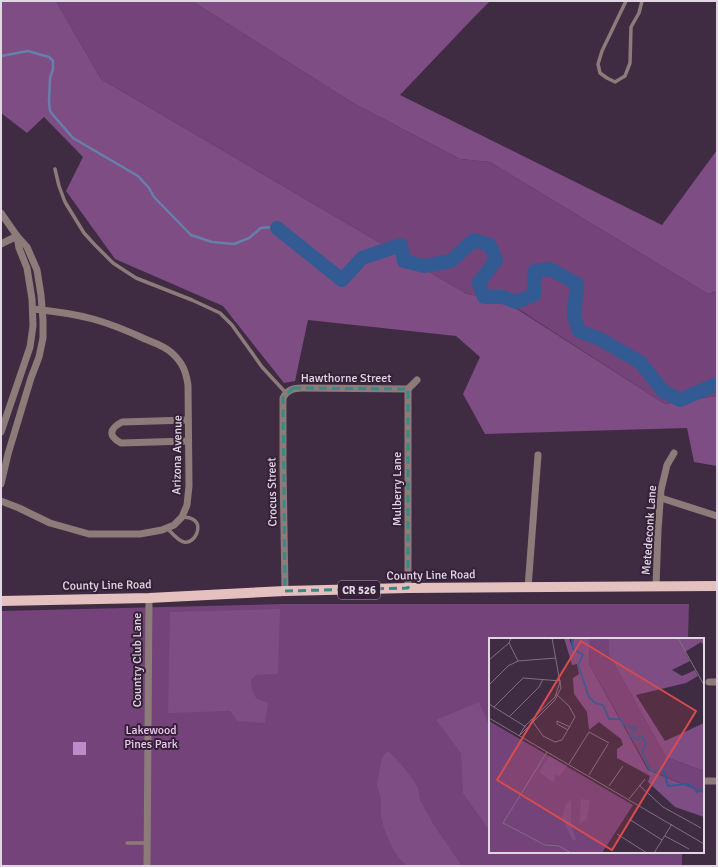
<svg xmlns="http://www.w3.org/2000/svg" width="718" height="867" viewBox="0 0 718 867" font-family="Signika,sans-serif">
	<style>
		.green { fill: #734379 }
		.forest { fill: #7d4d84 }
		.lines { fill: none; stroke-linecap: round; stroke-linejoin: round }
		.stream { stroke: #6780ab; stroke-width: 2.5 }
		.river { stroke: #325b93; stroke-width: 14 }
		.building { fill: #bc8cca }
		.service { stroke: #8c7b79; stroke-width: 3.5 }
		.minor { stroke: #8c7b79; stroke-width: 7 }
		.primary { stroke: #e4c1be; stroke-width: 10 }
		.marked { fill: none; stroke: #398986; stroke-width: 3; stroke-dasharray: 8 5; stroke-linejoin: round }
		.labels { text-anchor: middle; stroke-width: 4; stroke-linejoin: round; paint-order: stroke }
		.shield { fill: #352137; stroke: #aea0b0; stroke-width: 1 }
		.shield-label { font-size: 11px; font-weight: bold; fill: #e2d6e4 }
		.street-label { font-size: 12px; fill: #e2d6e4; stroke: #352137 }
		.park-label { font-size: 12px; fill: #f0c5f5; stroke: #352137 }
		.inset-river { fill: none; stroke: #325b93; stroke-width: 2 }
		.inset-road { fill: none; stroke: #806f83; stroke-width: 1 }
		.view { fill: #d84b4e; fill-opacity: 0.15; stroke: #d84b4e; stroke-width: 2 }
		.inset-edge { fill: none; stroke: #e2d6e4; stroke-width: 2 }
	</style>
	<rect width="100%" height="100%" fill="#3f2b42"/>
	<g class="green">
		<path d="M56,1H192L353,103L460,159L490,162L708,294L717,291V396L665,404L504,300L467,294L101,79Z"/>
		<path d="M283,604H689L688,639H490V852H682V866H1V611Z"/>
	</g>
	<g class="forest">
		<path d="M1,1H56L101,79L467,294L503,300L665,404L717,396V466L694,462L687,428L485,434L463,394L480,357L456,336L308,320L295,381L284,383L223,306L115,259L66,191L83,157L44,117L27,133L1,113Z"/>
		<path d="M192,1H490L477,14L400,95L662,225L717,150V291L708,294L490,162L460,159L353,103Z"/>
		<path d="M280,609L278,674L256,675L251,680L252,690L256,698L268,703L265,723L238,721L230,711L168,713L170,612Z"/>
		<path d="M479,702L490,728V831L463,793L461,753L436,720Z"/>
		<path d="M388,751L402,765L418,787L420,800L433,824L462,866H407L398,857L390,843L384,828L381,816V799L377,785L382,758Z"/>
	</g>
	<g class="lines">
		<path class="stream" d="M1,56L28,51L49,57L53,61V69L50,78L49,101L50,111L53,115L73,138L138,176L149,188L154,197L191,235L212,242L234,244L249,238L261,228L272,227L277,228"/>
		<path class="river" d="M277,228L342,280L362,258L401,245L404,261L424,266L451,261L474,240L490,245L496,260L479,283L484,297H503L516,302L534,295L535,271L550,269L577,284L574,316L579,331L600,339L640,362L663,391L680,400L717,384"/>
	</g>
	<rect class="building" x="73" y="742" width="13" height="13"/>
	<g class="lines">
		<g class="service">
			<path d="M626,1L602,51L598,64L600,73L607,78L615,82L625,76L630,63L631,27L639,13L642,1"/>
			<path d="M55,169L59,186L65,202L84,233L95,245L113,263L136,278L192,300L220,313L232,325L262,367L286,393"/>
			<path d="M167,528C172,533 178,541 184,542C195,544 203,526 194,520C190,517 186,517 182,517"/>
			<path d="M127,843H148"/>
		</g>
		<g class="minor">
			<path d="M1,213L17,236L27,247L37,270L41,295L43,320V338L39,357L31,378L8,454L1,484"/>
			<path d="M1,244L17,236"/>
			<path d="M408,389L417,380"/>
			<path d="M188,420L122,422C109,429 108,436 121,443L188,441"/>
			<path d="M1,432L30,347L33,326L32,299L27,268L19,248L17,237"/>
			<path d="M661,498L717,516"/>
			<path d="M1,501L19,508L50,523L89,534H140L162,530L174,525L182,517L187,505L189,486L188,385C186,372 183,363 172,353C165,346 155,343 145,339C128,331 111,324 93,319C74,314 53,311 33,309"/>
			<path d="M656,586L658,530L661,490L667,465L674,453"/>
			<path d="M408,588V389"/>
			<path d="M528,588L538,455"/>
			<path d="M285,591L283,466V398C287,390 293,388 302,388L408,389"/>
			<path d="M709,682H717"/>
			<path d="M703,781H717"/>
			<path d="M147,866L149,598"/>
		</g>
		<path class="primary" d="M1,601L149,598L285,591L408,588L717,586"/>
	</g>
	<path class="marked" d="M293,388L408,389V588L285,591L283,398Z"/>
	<g class="labels">
		<rect class="shield" x="338" y="581" width="42" height="18" rx="3"/>
		<g class="shield-label">
			<text x="359" y="594">CR 526</text>
		</g>
		<g class="street-label">
			<text x="346" y="382">Hawthorne Street</text>
			<text transform="translate(177 455) rotate(-89)" y="4">Arizona Avenue</text>
			<text transform="translate(397 489) rotate(-90)" y="4">Mulberry Lane</text>
			<text transform="translate(272 492) rotate(-91)" y="4">Crocus Street</text>
			<text transform="translate(649 530) rotate(-86)" y="4">Metedeconk Lane</text>
			<text transform="translate(431 575) rotate(-1)" y="4">County Line Road</text>
			<text transform="translate(107 585) rotate(-1)" y="4">County Line Road</text>
			<text transform="translate(137 660) rotate(-90)" y="4">Country Club Lane</text>
		</g>
		<g class="park-label">
			<text x="151" y="734">Lakewood<tspan x="151" dy="14">Pines Park</tspan></text>
		</g>
	</g>
	<g transform="translate(489 638)">
		<rect width="215" height="215" fill="#3f2b42"/>
		<path d="M101,0H120V17L177,119L215,133V155L160,132L100,26ZM0,83L144,167L113,215H0Z" fill="#734379"/>
		<path d="M75,0H80L83,8L85,0H101L100,26L159,132L215,155V179L186,169L159,144L161,138L128,120V111L134,107L132,101L110,84L100,92L98,74L85,56L84,40L90,36L88,26L83,27ZM120,0H215V8L212,4L196,14L201,23L183,32L193,38L206,32L209,38L197,45L147,57L176,103L215,85V133L177,119L120,17ZM60,118L78,128L71,138L66,137L65,145L50,134ZM82,161V187L87,201L84,203L73,179L77,166ZM92,161L101,162L98,181L90,186Z" fill="#7d4d84"/>
		<path class="inset-river" d="M83,0L84,11L94,17L89,27L100,59L106,65L114,67M114,67L120,81H132L134,87L147,90L141,98L149,102L151,98L154,100L157,105L153,112L160,130L162,133H175L179,148L198,146L204,148L208,154L215,151"/>
		<path class="inset-road" d="M189,0L215,47M20,5L29,23M0,22L20,5L22,0M0,47L19,28L29,23L67,20M0,66L37,89M5,69L34,40L72,43M21,78L50,49L54,41M0,80L215,206M42,81L54,98L66,104L73,102L86,79L80,68L67,56M79,92L68,86V83L81,89M30,98L66,62L72,50L63,0M30,98L36,88L66,59L71,44M58,114L14,185L56,207L70,208L82,215M80,126L100,94L120,105M100,137L119,106M150,147L174,169L212,190M120,148L134,128M140,161L156,141M140,181L173,202M128,196L158,215M176,198L200,211M165,215L183,186"/>
		<path class="view" d="M92,3L207,73L123,212L8,142Z"/>
		<rect width="215" height="215" class="inset-edge"/>
	</g>
	<rect width="718" height="867" fill="none" stroke="#e2d6e4" stroke-width="4"/>
</svg>
